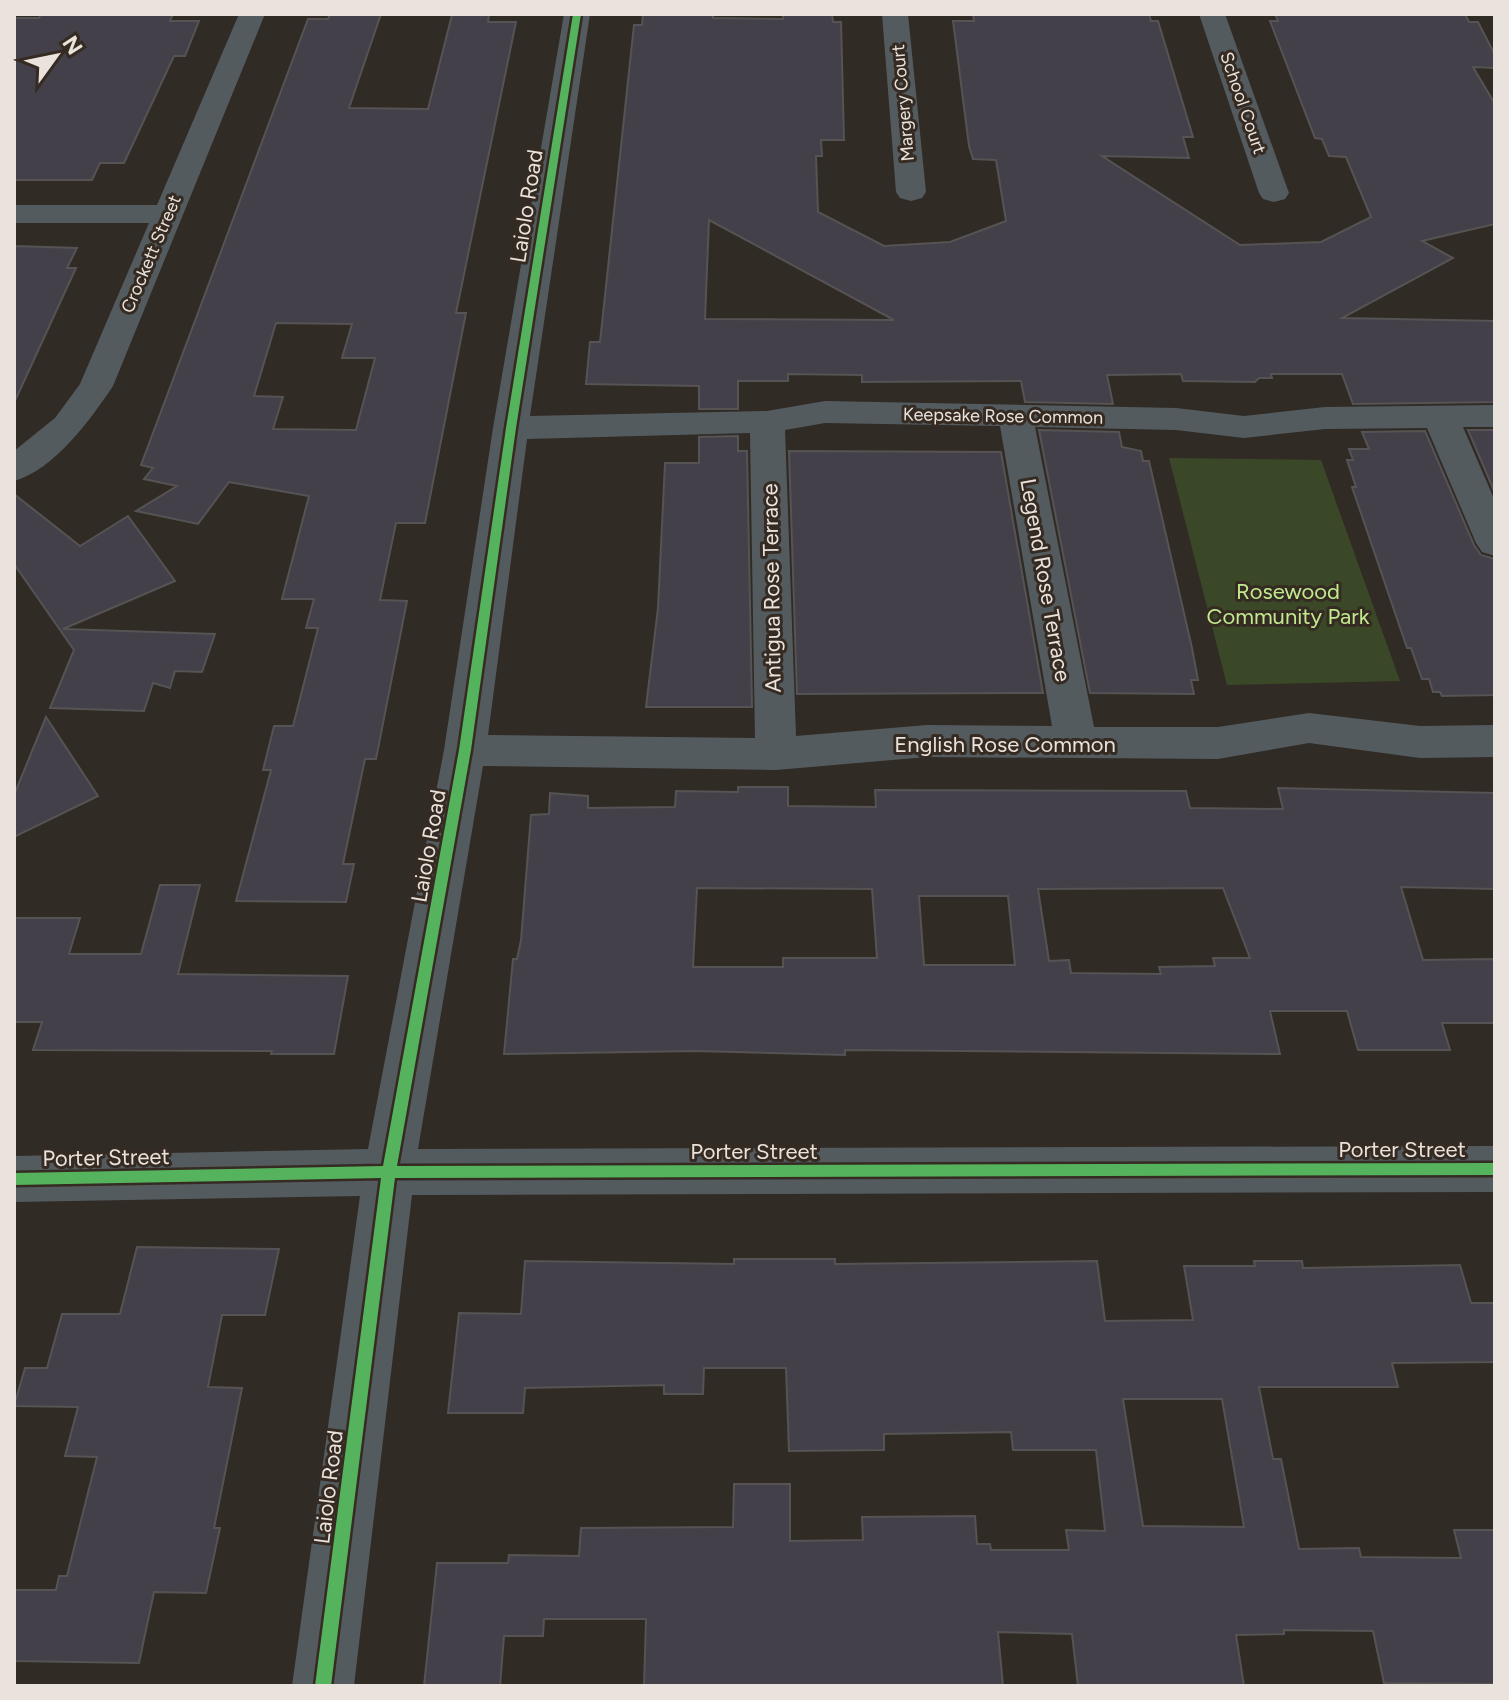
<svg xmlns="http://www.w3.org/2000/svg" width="1509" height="1700" viewBox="0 0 1509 1700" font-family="Figtree,sans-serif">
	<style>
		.green { fill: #3b4827 }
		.building { fill: #444049; stroke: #555353; stroke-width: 2; fill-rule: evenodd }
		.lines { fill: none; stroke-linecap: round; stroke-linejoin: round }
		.minor { fill: #545b5f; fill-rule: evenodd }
		.cycleway-casing { stroke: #352b22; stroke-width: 5 }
		.cycleway { fill: #56b35d; fill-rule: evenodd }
		.labels { text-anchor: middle; stroke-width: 6; stroke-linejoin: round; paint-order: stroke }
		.far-street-label { font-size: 18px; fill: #eae3dd; stroke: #352b22 }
		.street-label { font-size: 22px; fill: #eae3dd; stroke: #352b22 }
		.park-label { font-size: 22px; fill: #c1ea8f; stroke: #352b22 }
	</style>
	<rect width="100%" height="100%" fill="#312b26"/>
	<path class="green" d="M1169,458L1321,460L1400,681L1227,685Z"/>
	<g class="building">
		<path d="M41,14H173L170,21H199L185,56H174L124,163H100L92,180H14V18H39Z"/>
		<path d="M330,14H381L349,108L428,109L452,15H489L488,22H516L456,313H466L425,523H396L380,600L407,601L376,759H365L343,864H354L346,902L236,901L271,770H263L274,726H293L318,628H306L314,599H282L309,496L229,482L198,524L136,511L177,486L144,479L153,468L141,465L308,19H328ZM276,323L352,324L342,358H375L356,430L273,429L283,397L254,396Z"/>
		<path d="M643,14H713V18L783,19V14H832L833,22H841L844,140H821L822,156H816L818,212L884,246L950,242L1006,221L996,160L973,159L969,146L953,21H974L973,14H1149L1151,21H1158L1193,137H1183L1189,158L1102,156L1240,245L1321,242L1371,217L1346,157L1329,156L1322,139L1315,138L1270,21H1278L1275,14H1465L1469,22H1478L1495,55V68L1473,67L1495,104V224L1422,241L1453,258L1342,318L1495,321V402L1353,404L1342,374H1271L1272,378H1259L1255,382L1183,381L1181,374L1107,375L1113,404L1025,402L1021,381L862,382V375L788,374V381H738V409H699V386L586,384L590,342H600L634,25H642ZM709,220L894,320L705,319Z"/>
		<path d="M14,246L77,248L67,268H76L14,403Z"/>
		<path d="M1039,430L1119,432L1122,447L1141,451L1143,461H1149L1192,648L1198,680H1191L1194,694L1090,693Z"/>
		<path d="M1468,430H1495V493Z"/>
		<path d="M1425,431L1474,545L1481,555L1495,559V695L1442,696L1440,692H1433L1429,679H1422L1411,648H1407L1352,487H1356L1347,460H1353L1349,449H1369L1362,432Z"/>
		<path d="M738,436V451H747L752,707H646L658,608L665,463H699V437Z"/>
		<path d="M789,451L1001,452L1043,693L797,694Z"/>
		<path d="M14,494L80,546L128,516L175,581L63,629L215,634L202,672L175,671L170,688L153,683L144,711L50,708L74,650L14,564Z"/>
		<path d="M46,717L98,796L14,837V795Z"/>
		<path d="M738,787H788V806L876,807L875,790L1186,791L1190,808L1283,809L1278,788L1495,793V889L1401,887L1423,960L1495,959V1023H1442L1450,1050H1358L1347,1011H1270L1280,1054L845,1050V1055L695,1051L504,1054L513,959H517L521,940L531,815L549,814L550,793L588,796V808L675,807L676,791L738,792ZM697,888L872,889L877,958H783V967H693ZM1223,888L1250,958H1213L1215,966L1159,967L1161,974L1071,973L1069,960L1049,961L1038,889ZM919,896H1008L1015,965H924Z"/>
		<path d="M160,885H200L178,974L348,976L334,1054H271L272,1051L33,1050L42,1022H14V918H80L69,954H141Z"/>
		<path d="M137,1247L279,1249L265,1315H222L208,1387L242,1388L214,1528H220L206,1593L154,1592L139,1663L14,1661V1590H56L59,1576H67L97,1457L65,1456L78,1407L14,1406L25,1368H47L62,1314H120Z"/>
		<path d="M734,1259H835V1264L1097,1261L1105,1321L1193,1320L1184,1266H1255L1254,1261H1302L1303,1268L1460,1265L1471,1303H1495V1362L1392,1363L1398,1387H1259L1273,1459H1281L1299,1549L1359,1548L1361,1557L1461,1558L1454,1530H1495V1684L1384,1683L1373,1631L1284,1630V1634L1236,1635L1244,1686H1078L1072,1634L998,1632L1003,1686H644L646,1619H544L543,1636H504L500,1686H424L437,1563H508L509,1555L579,1556L581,1528L733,1527L734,1484H790V1541L863,1540L862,1517L975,1516L977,1544H990L991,1550H1069L1066,1530L1105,1531L1096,1450H1013L1011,1432L884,1434V1450L789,1451L786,1368H704L703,1394H664V1385L525,1388L523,1413H448L459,1313L521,1314L525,1261L734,1264ZM1123,1399H1222L1244,1527L1143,1526Z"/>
	</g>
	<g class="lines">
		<g class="minor">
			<path d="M239,14H265L113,386C91,419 54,470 14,481V451L55,418L80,384L149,223H14V205H157Z"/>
			<path d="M564,14H590L530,416L767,411L825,401L1176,408L1244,416L1325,407L1495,405V427H1463L1495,501V556L1482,552L1476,543L1427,428L1325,429L1244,438L1176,430L1035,427L1094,727H1218L1309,713L1420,726L1495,725V757L1420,758L1309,743L1218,759L927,757L776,770L483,766L418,1149L1495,1146V1192L412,1195L354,1686H292L360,1196L14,1202V1156L368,1149L444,750L493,428ZM825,423L1000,426L1052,726L927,725L796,736L785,430ZM750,433L755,738L488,735L527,439Z"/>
			<path d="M882,14H908L926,192L922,198L911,201L900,198L896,192Z"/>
			<path d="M1199,14H1225L1289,193L1285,199L1274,202L1263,199L1259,193Z"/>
		</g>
		<defs>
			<path id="cycleway" d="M573,14H581L516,428L471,750L397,1166L1495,1163V1175L395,1178L331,1686H315L381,1178L14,1185V1173L383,1166L459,750L506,428Z"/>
		</defs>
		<use href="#cycleway" class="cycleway-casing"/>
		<use href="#cycleway" class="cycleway"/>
	</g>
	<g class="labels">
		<g class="far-street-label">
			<text transform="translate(903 103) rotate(-95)" y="6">Margery Court</text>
			<text transform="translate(1243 103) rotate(71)" y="6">School Court</text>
			<text transform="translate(151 254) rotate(-67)" y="6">Crockett Street</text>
			<text transform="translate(1003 416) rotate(1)" y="6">Keepsake Rose Common</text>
		</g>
		<g class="street-label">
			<text transform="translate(526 206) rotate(-81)" y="8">Laiolo Road</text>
			<text transform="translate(1046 580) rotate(80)" y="8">Legend Rose Terrace</text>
			<text transform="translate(771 588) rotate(-91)" y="8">Antigua Rose Terrace</text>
			<text x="1005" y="752">English Rose Common</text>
			<text transform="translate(428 846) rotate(-80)" y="8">Laiolo Road</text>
			<text x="1402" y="1157">Porter Street</text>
			<text x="754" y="1159">Porter Street</text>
			<text transform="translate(106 1157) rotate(-1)" y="8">Porter Street</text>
			<text transform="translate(328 1487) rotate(-83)" y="8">Laiolo Road</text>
		</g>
		<g class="park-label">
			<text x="1288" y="599">Rosewood<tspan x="1288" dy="25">Community Park</tspan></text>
		</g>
	</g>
	<rect width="1509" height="1700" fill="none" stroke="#eae3dd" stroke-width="32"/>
	<g transform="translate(56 56) rotate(57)" stroke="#352b22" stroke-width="6" paint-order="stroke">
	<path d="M0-6L14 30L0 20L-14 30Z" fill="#eae3dd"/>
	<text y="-12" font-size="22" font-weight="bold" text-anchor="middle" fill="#eae3dd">N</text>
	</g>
</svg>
